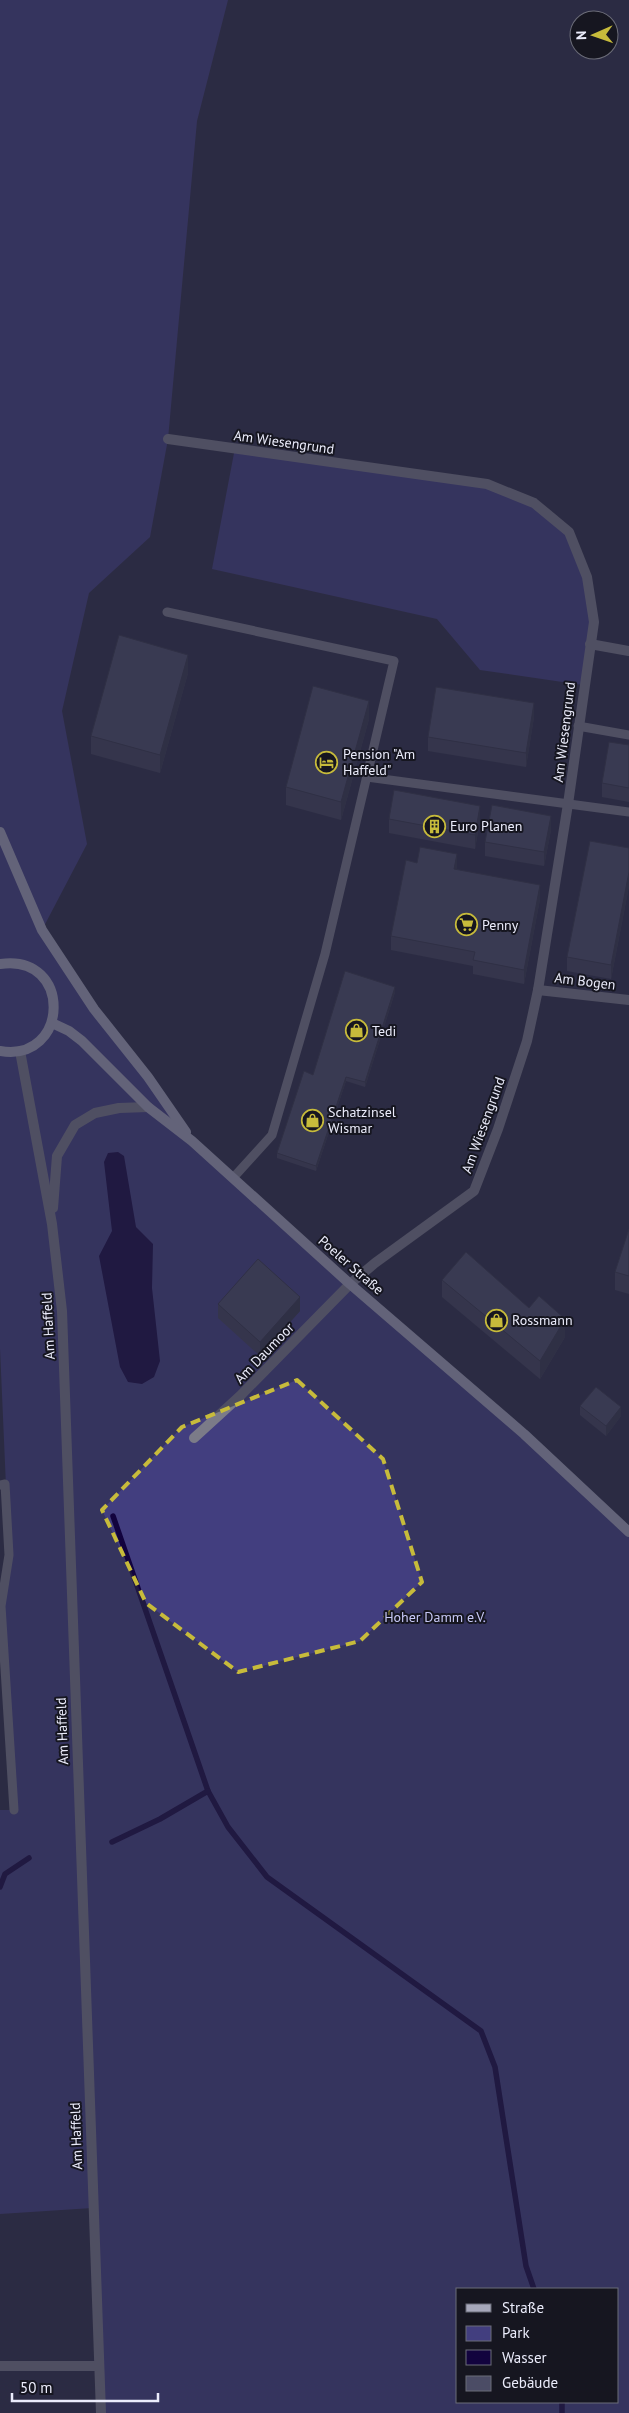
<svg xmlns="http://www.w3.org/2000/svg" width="629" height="2413" viewBox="0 0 629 2413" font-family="'PT Sans',sans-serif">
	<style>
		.green { fill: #423e7f; fill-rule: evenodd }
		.water { fill: #12033e }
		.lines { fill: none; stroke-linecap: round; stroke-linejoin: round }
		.stream { stroke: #12033e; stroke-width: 5.5 }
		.service { stroke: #7b7b88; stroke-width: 9 }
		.minor { stroke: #7b7b88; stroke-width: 10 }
		.tertiary { stroke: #7b7b88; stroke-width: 10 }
		.secondary { stroke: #a6a7ba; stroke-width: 10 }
		.wall { fill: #404157 }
		.shaded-wall { fill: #343547 }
		.building { fill: #4b4c65; stroke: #343547 }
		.marked { fill: none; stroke: #c7bb3b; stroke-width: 4; stroke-dasharray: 10 6; stroke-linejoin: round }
		.labels { text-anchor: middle; stroke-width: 4; stroke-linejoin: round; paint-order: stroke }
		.street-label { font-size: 14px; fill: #ebecfb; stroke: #161620 }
		.poi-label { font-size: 14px; fill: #ebecfb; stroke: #161620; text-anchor: start }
		.park-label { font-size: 14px; fill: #c7c8f6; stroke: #161620 }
	</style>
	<rect width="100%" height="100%" fill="#2c2c43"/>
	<g class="green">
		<path d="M0,0H228L197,121L168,439L150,537L89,593L62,711L87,844L42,930L192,1141L629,1532V2413H101L92,2208L0,2214V1810H13L1,1606L9,1555L0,1348ZM458,2289H618V2402H458Z"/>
		<path d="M235,448L487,484L534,503L569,532L587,577L594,622L583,685L480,670L437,619L212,569Z"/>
	</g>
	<path class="water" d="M118,1152L124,1156L136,1227L153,1244L152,1288L160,1361L154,1377L142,1384L128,1382L120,1367L99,1256L112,1231L104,1162L108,1153Z"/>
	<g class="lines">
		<g class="stream">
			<path d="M113,1516L208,1791L228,1827L267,1877L481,2031L495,2067L526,2266L534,2289"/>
			<path d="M112,1842L160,1819L208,1791"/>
			<path d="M0,1887L5,1874L29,1858"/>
			<path d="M562,2413V2402"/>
		</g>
		<g class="service">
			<path d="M167,612L394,661L325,954L272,1135L233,1178"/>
			<path d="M578,726L629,735"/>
			<path d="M367,777L629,812"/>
			<path d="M0,1485L5,1484L9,1555L1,1606L14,1810"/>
		</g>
		<g class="minor">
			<path d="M168,439L487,484L534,503L569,532L587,577L594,622L568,804L538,990L527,1041L498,1129L474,1191L375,1263L350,1284L240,1396L194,1438"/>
			<path d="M590,644L629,651"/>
			<path d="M538,990L629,1000"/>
			<path d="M0,2366H99"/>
		</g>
		<g class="tertiary">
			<path d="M20,1051L52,1224L62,1311L101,2413"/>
			<path d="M53,1208L57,1156L75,1125L95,1113L119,1108L148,1107"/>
		</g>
		<g class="secondary">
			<path d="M0,832L42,930L94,1009L148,1077L186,1132"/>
			<path d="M0,964C73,953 70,1063 0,1051"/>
			<path d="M52,1023L69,1031L82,1041L148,1107L192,1141L350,1284L524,1434L629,1532"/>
		</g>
	</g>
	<g class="wall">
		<path d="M188,673L160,773L91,754V736Z"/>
		<path d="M534,717L526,767L428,751V737Z"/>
		<path d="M369,719L341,820L286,805V787Z"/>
		<path d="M629,745V802L602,797V783Z"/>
		<path d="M389,819L480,820L475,849L389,833Z"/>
		<path d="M551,830L544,866L485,856V842Z"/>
		<path d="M629,848V886L611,979L567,971V957Z"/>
		<path d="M457,870L540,899L524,984L473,974V966L391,950V936Z"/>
		<path d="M395,992L365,1087L346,1081L316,1171L277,1158V1153L313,1075Z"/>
		<path d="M629,1229V1294L615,1290V1272Z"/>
		<path d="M442,1280L529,1308L565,1337L540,1379L442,1297Z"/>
		<path d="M218,1304L300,1311L260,1356L218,1318Z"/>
		<path d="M580,1406L621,1416L606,1436L580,1415Z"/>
	</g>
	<g class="shaded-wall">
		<path d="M188,655V673L160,773V755Z"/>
		<path d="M369,701V719L341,820V802Z"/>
		<path d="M534,703V717L526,767V753Z"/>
		<path d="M480,806V820L475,849V835Z"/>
		<path d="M551,816V830L544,866V852Z"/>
		<path d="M457,854V868L454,883V869Z"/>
		<path d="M629,872V886L611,979V965Z"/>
		<path d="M540,885V899L524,984V970Z"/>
		<path d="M395,987V992L365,1087V1082Z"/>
		<path d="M346,1077V1081L316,1171V1166Z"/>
		<path d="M300,1297V1311L260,1356V1342Z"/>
		<path d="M565,1319V1337L540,1379V1361Z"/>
		<path d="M621,1407V1416L606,1436V1426Z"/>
	</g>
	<g class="building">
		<path d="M119,635L188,655L160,755L91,736Z"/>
		<path d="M313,686L369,701L341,802L286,787Z"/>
		<path d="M436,687L534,703L526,753L428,737Z"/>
		<path d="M609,742L629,745V788L602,783Z"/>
		<path d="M394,790L480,806L475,835L389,819Z"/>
		<path d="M492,805L551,816L544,852L485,842Z"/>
		<path d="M590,841L629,848V872L611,965L567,957Z"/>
		<path d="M420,847L457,854L454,869L540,885L524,970L473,960L475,952L391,936L406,860L417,863Z"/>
		<path d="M345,971L395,987L365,1082L346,1077L316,1166L277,1153L304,1071L313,1075Z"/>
		<path d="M629,1229V1276L615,1272Z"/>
		<path d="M466,1252L529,1308L539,1296L565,1319L540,1361L442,1280Z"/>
		<path d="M258,1259L300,1297L260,1342L218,1304Z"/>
		<path d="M596,1387L621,1407L606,1426L580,1406Z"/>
	</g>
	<path d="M0 0H629V2413H0ZM297,1380L383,1459L422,1582L360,1641L238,1672L146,1603L102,1510L182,1427Z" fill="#2c2c43" fill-opacity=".55" fill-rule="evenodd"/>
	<path class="marked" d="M297,1380L383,1459L422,1582L360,1641L238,1672L146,1603L102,1510L182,1427Z"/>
	<defs>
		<symbol id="hotel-ring" viewBox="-11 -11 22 22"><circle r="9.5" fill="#161620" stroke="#c7bb3b" stroke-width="1.5"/><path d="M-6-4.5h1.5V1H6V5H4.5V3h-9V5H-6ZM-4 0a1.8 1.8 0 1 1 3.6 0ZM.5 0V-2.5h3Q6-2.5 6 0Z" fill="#c7bb3b"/></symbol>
		<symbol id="building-ring" viewBox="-11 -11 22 22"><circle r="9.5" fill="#161620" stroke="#c7bb3b" stroke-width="1.5"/><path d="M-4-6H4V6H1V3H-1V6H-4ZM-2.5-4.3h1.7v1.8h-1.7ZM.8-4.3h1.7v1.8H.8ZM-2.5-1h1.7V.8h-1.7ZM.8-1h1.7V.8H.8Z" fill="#c7bb3b"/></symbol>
		<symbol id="supermarket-ring" viewBox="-11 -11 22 22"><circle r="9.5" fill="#161620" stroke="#c7bb3b" stroke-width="1.5"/><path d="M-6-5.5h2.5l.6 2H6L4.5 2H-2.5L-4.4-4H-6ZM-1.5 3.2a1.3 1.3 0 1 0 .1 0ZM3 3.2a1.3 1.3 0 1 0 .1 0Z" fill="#c7bb3b"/></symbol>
		<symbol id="shop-ring" viewBox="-11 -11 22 22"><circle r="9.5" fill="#161620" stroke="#c7bb3b" stroke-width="1.5"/><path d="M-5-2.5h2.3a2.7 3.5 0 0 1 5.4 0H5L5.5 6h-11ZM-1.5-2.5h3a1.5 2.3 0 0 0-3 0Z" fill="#c7bb3b"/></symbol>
	</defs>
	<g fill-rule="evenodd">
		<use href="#hotel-ring" x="314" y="750" width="25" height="25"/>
		<use href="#building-ring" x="422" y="814" width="25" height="25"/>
		<use href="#supermarket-ring" x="454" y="912" width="25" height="25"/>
		<use href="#shop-ring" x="344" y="1018" width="25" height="25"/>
		<use href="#shop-ring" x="300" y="1108" width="25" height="25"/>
		<use href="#shop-ring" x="484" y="1308" width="25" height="25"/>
	</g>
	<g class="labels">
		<g class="street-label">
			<text transform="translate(284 442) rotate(8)" y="5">Am Wiesengrund</text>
			<text transform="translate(564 732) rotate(-83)" y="5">Am Wiesengrund</text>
			<text transform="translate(585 981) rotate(7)" y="5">Am Bogen</text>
			<text transform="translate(483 1125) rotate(-70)" y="5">Am Wiesengrund</text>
			<text transform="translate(351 1265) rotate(41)" y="5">Poeler Straße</text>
			<text transform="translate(48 1326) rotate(-93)" y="5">Am Haffeld</text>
			<text transform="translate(264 1353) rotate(-46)" y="5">Am Daumoor</text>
			<text transform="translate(62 1731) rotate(-92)" y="5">Am Haffeld</text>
			<text transform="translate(76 2136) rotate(-92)" y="5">Am Haffeld</text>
		</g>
		<g class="poi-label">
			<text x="343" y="759">Pension "Am<tspan x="343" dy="16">Haffeld"</tspan></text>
			<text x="450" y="831">Euro Planen</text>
			<text x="482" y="930">Penny</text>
			<text x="372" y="1036">Tedi</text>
			<text x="328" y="1117">Schatzinsel<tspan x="328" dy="16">Wismar</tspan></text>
			<text x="512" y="1325">Rossmann</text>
		</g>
		<g class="park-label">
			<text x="435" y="1622">Hoher Damm e.V.</text>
		</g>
	</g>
	<rect x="456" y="2288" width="162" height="115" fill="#161620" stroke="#6b6c78"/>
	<rect x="466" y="2304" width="25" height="8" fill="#a6a7ba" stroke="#6b6c78"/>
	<text x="502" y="2313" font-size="15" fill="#ebecfb">Straße</text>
	<rect x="466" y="2326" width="25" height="15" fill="#423e7f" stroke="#6b6c78"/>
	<text x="502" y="2338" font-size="15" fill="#ebecfb">Park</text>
	<rect x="466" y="2350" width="25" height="15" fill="#12033e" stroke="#6b6c78"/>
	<text x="502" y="2363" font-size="15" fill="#ebecfb">Wasser</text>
	<rect x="466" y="2376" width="25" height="15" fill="#4b4c65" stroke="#6b6c78"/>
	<text x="502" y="2388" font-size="15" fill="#ebecfb">Gebäude</text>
	<g transform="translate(594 35) rotate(268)"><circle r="24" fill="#161620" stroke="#6b6c78"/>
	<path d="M0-4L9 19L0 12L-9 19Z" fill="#c7bb3b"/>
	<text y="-8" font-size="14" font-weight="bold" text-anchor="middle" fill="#ebecfb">N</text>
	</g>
	<path d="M12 2393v8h146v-8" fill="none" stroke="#ebecfb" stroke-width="2.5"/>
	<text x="20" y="2393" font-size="15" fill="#ebecfb" stroke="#161620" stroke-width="4" paint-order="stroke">50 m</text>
</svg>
